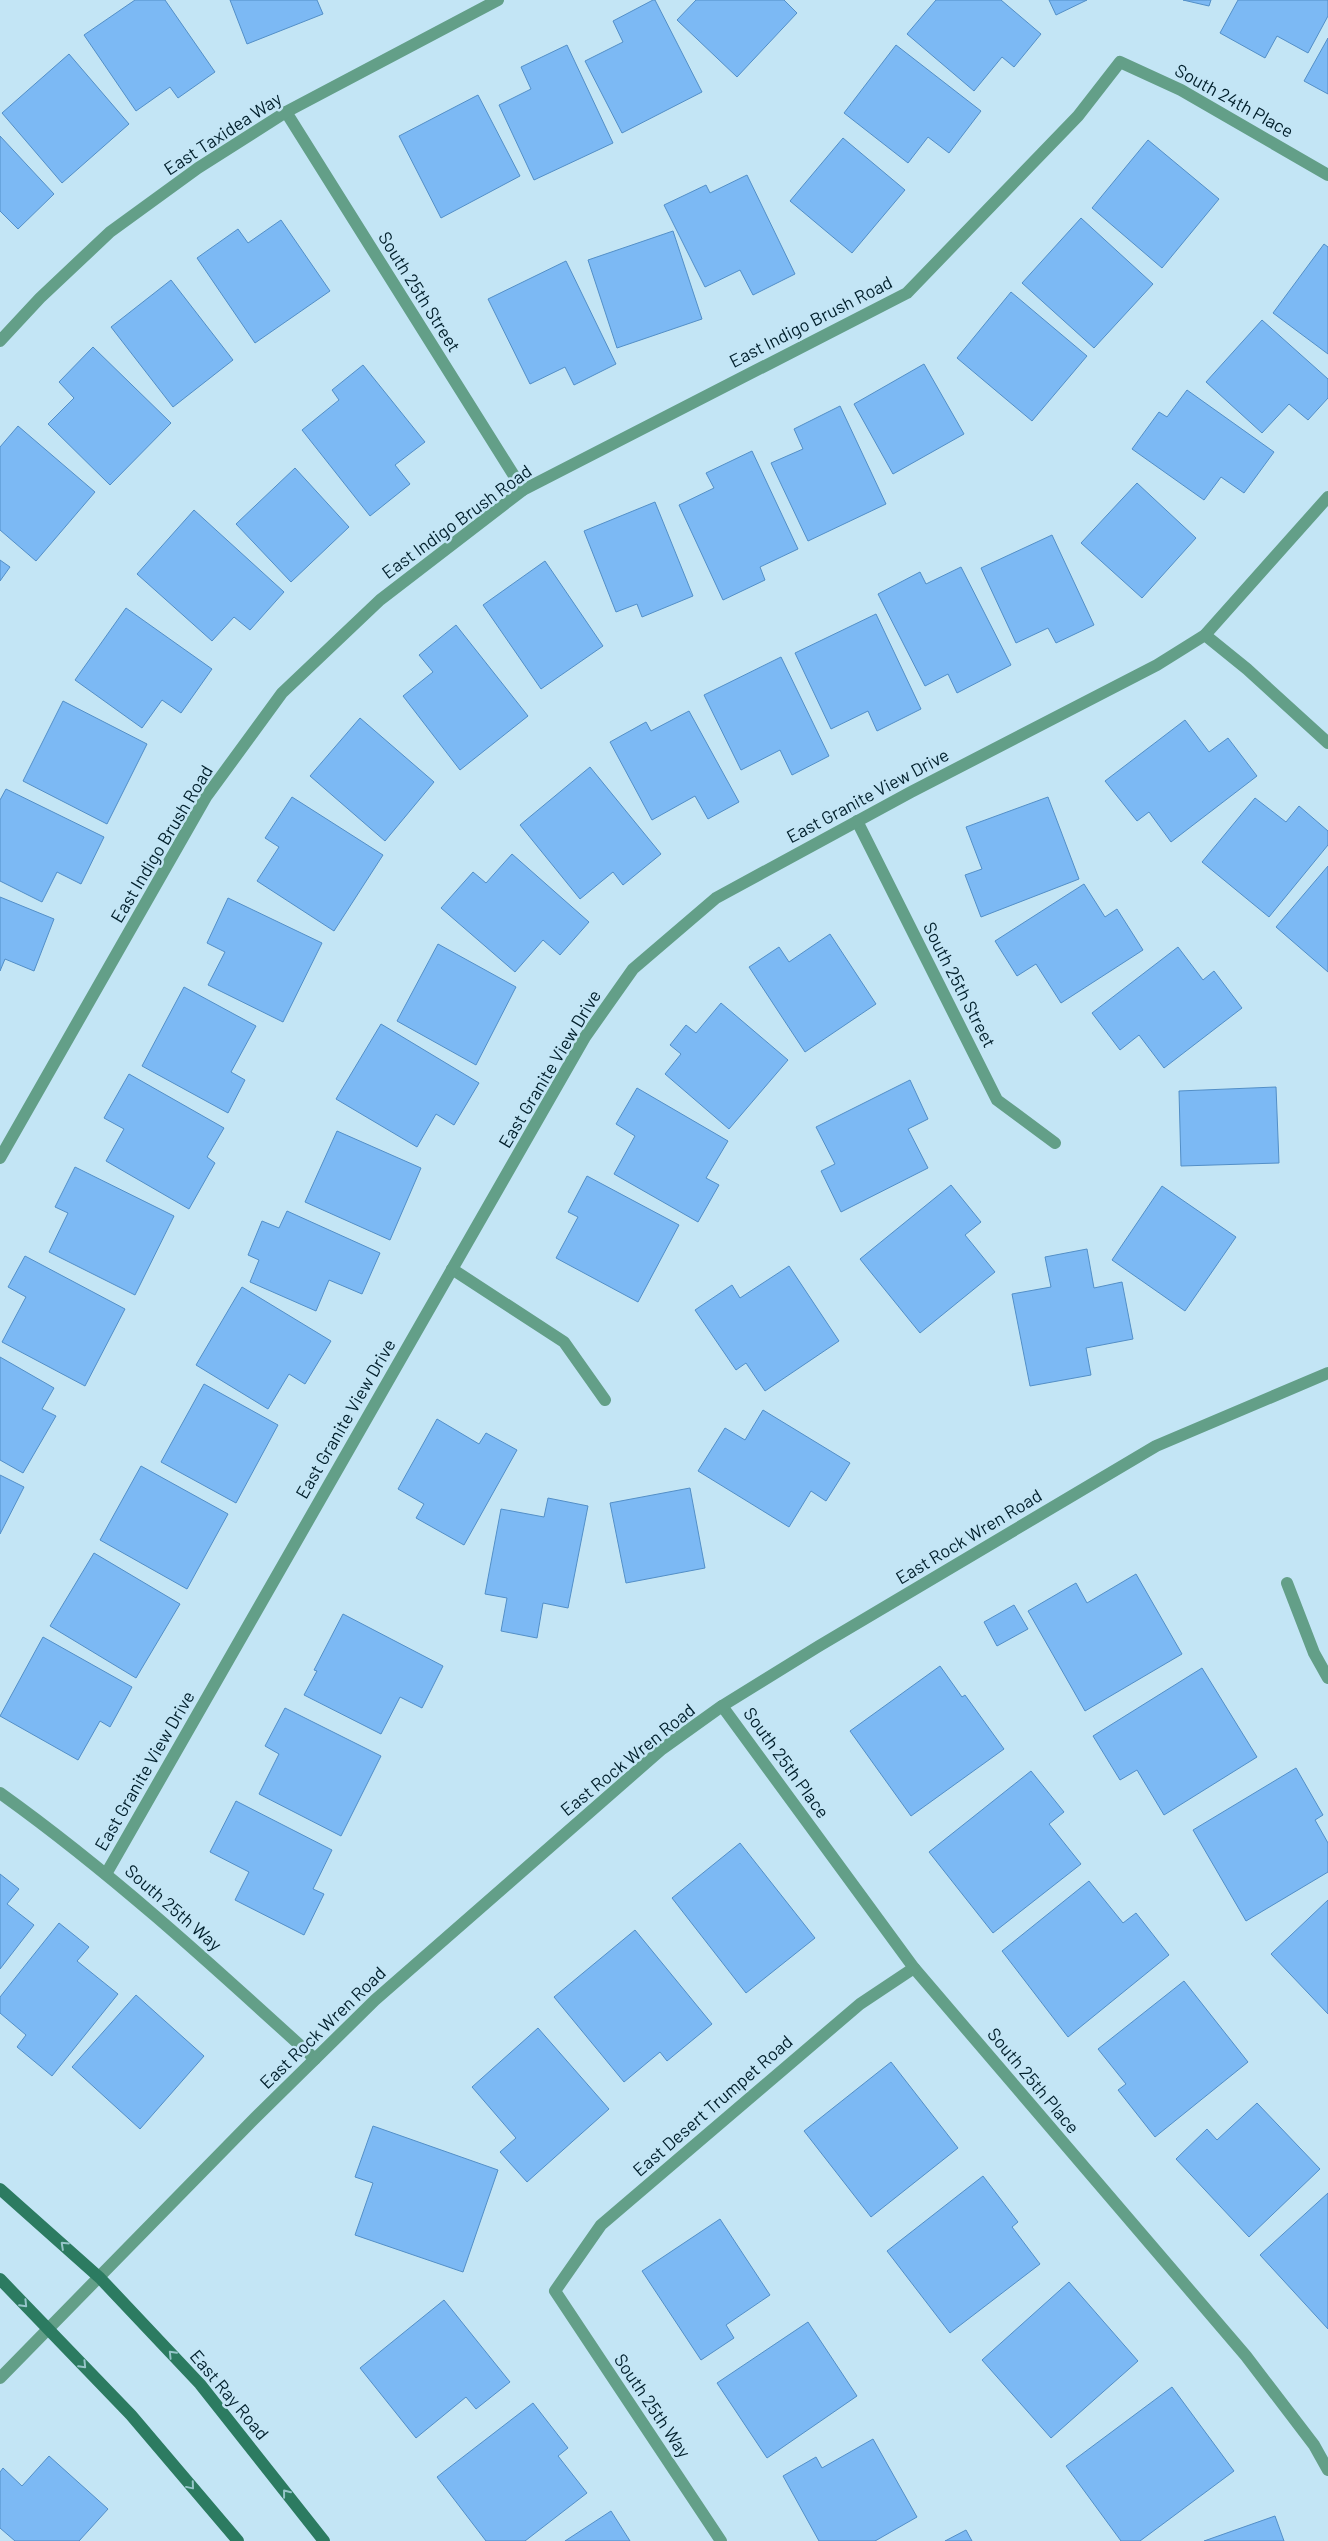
<svg xmlns="http://www.w3.org/2000/svg" width="1328" height="2541" viewBox="0 0 1328 2541" font-family="Barlow,sans-serif">
	<style>
		.building { fill: #7cb9f4; stroke: #538fc7 }
		.lines { fill: none; stroke-linecap: round; stroke-linejoin: round }
		.minor { stroke: #639f88; stroke-width: 12 }
		.secondary { stroke: #2c7b61; stroke-width: 12 }
		.oneway { stroke: #96c5c9 }
		.labels { text-anchor: middle; stroke-width: 5; stroke-linejoin: round; paint-order: stroke }
		.street-label { font-size: 18px; fill: #011f2b; stroke: #c3e5f5 }
	</style>
	<rect width="100%" height="100%" fill="#c3e5f5"/>
	<g class="building">
		<path d="M135,0H165L215,72L178,98L170,87L136,111L84,35Z"/>
		<path d="M230,0H317L323,14L247,44Z"/>
		<path d="M653,0H655L702,92L622,133L585,61L623,42L613,21Z"/>
		<path d="M696,0H784L797,13L737,77L677,20Z"/>
		<path d="M936,0H1001L1041,34L1014,67L1002,57L974,91L907,34Z"/>
		<path d="M1049,0H1087L1056,15Z"/>
		<path d="M1183,0H1211L1209,6Z"/>
		<path d="M1238,0H1328V16L1308,53L1277,36L1265,58L1220,33Z"/>
		<path d="M1328,38V94L1304,81Z"/>
		<path d="M567,45L613,143L534,180L499,105L531,89L521,67Z"/>
		<path d="M896,45L981,111L949,153L928,137L908,163L844,113Z"/>
		<path d="M69,54L129,124L62,183L2,113Z"/>
		<path d="M478,95L520,176L441,218L399,136Z"/>
		<path d="M0,136L54,194L18,229L0,211Z"/>
		<path d="M843,138L905,190L852,253L790,201Z"/>
		<path d="M1148,140L1219,199L1162,268L1092,208Z"/>
		<path d="M747,175L795,274L753,295L740,270L705,287L664,205L706,185L710,193Z"/>
		<path d="M1081,218L1153,284L1094,348L1022,283Z"/>
		<path d="M281,220L330,291L255,343L197,258L238,229L248,243Z"/>
		<path d="M673,231L702,319L617,348L588,260Z"/>
		<path d="M1324,244L1328,247V354L1273,313Z"/>
		<path d="M566,261L616,364L574,385L565,367L530,384L488,299Z"/>
		<path d="M171,280L233,360L173,407L111,327Z"/>
		<path d="M1011,292L1087,356L1032,421L957,358Z"/>
		<path d="M1262,320L1328,379V398L1308,420L1289,404L1262,433L1206,382Z"/>
		<path d="M93,347L171,423L110,485L48,424L74,398L59,382Z"/>
		<path d="M924,364L964,434L893,474L854,404Z"/>
		<path d="M363,365L425,442L395,465L410,484L370,516L302,430L339,400L332,390Z"/>
		<path d="M1187,390L1274,452L1244,493L1221,477L1204,500L1132,449L1159,412L1167,417Z"/>
		<path d="M840,406L886,504L808,541L771,463L803,449L794,429Z"/>
		<path d="M18,426L95,492L36,561L0,530V447Z"/>
		<path d="M752,451L798,549L760,567L765,580L723,600L679,505L714,488L706,473Z"/>
		<path d="M295,468L349,527L291,582L236,524Z"/>
		<path d="M1137,483L1196,538L1142,598L1081,543Z"/>
		<path d="M655,502L693,596L642,617L637,604L616,612L584,531Z"/>
		<path d="M194,510L284,592L250,630L234,617L212,641L137,574Z"/>
		<path d="M1052,535L1094,625L1056,643L1048,628L1016,643L981,568Z"/>
		<path d="M0,560L10,567L0,581Z"/>
		<path d="M545,561L603,646L541,689L483,605Z"/>
		<path d="M961,567L1011,665L957,693L948,674L925,686L878,594L920,572L926,584Z"/>
		<path d="M126,608L212,669L181,713L162,700L142,728L75,680Z"/>
		<path d="M876,614L921,709L877,731L868,711L831,729L795,653Z"/>
		<path d="M456,625L528,716L460,770L403,696L433,672L419,655Z"/>
		<path d="M781,657L829,756L792,775L780,750L741,770L704,695Z"/>
		<path d="M63,701L147,744L107,824L23,781Z"/>
		<path d="M689,711L739,802L708,819L695,796L652,820L610,742L646,722L651,731Z"/>
		<path d="M360,718L434,782L385,841L310,776Z"/>
		<path d="M1185,720L1209,752L1228,738L1257,776L1171,842L1149,812L1137,821L1105,781Z"/>
		<path d="M590,767L661,854L623,885L613,872L580,899L520,825Z"/>
		<path d="M6,789L104,837L81,884L57,872L42,902L0,881V800Z"/>
		<path d="M292,797L383,855L334,931L257,881L279,847L265,838Z"/>
		<path d="M1048,797L1079,879L981,917L965,875L982,869L966,827Z"/>
		<path d="M1255,798L1286,822L1299,806L1328,831V845L1269,917L1202,862Z"/>
		<path d="M512,854L589,922L560,955L543,940L515,972L441,908L473,872L486,883Z"/>
		<path d="M1328,866V972L1276,927Z"/>
		<path d="M1084,884L1105,917L1117,909L1143,950L1061,1003L1036,964L1017,976L995,941Z"/>
		<path d="M0,897L54,919L34,971L5,959L0,971Z"/>
		<path d="M228,898L322,943L283,1022L208,985L225,952L207,943Z"/>
		<path d="M830,934L876,1004L805,1052L749,967L779,947L789,962Z"/>
		<path d="M438,944L516,987L476,1065L397,1021Z"/>
		<path d="M1178,947L1203,980L1214,971L1242,1008L1164,1068L1139,1035L1120,1050L1092,1013Z"/>
		<path d="M184,987L256,1026L231,1072L245,1080L228,1113L142,1066Z"/>
		<path d="M721,1003L788,1060L729,1129L665,1074L681,1054L670,1045L686,1025L696,1033Z"/>
		<path d="M381,1024L479,1083L454,1125L436,1114L417,1147L336,1099Z"/>
		<path d="M129,1074L224,1128L207,1157L215,1163L189,1209L106,1161L124,1129L104,1118Z"/>
		<path d="M910,1080L928,1119L908,1129L928,1168L841,1212L821,1171L835,1164L816,1127Z"/>
		<path d="M1276,1087L1279,1163L1181,1166L1179,1091Z"/>
		<path d="M637,1088L728,1141L706,1178L719,1185L698,1222L614,1174L635,1136L616,1124Z"/>
		<path d="M337,1131L421,1168L390,1240L305,1202Z"/>
		<path d="M75,1167L174,1216L135,1295L49,1252L68,1213L55,1207Z"/>
		<path d="M587,1176L679,1225L638,1302L556,1258L578,1217L568,1212Z"/>
		<path d="M951,1185L981,1222L965,1235L995,1272L920,1333L860,1259Z"/>
		<path d="M1162,1186L1236,1237L1185,1311L1112,1260Z"/>
		<path d="M287,1211L380,1253L362,1294L329,1280L316,1311L250,1282L259,1260L248,1255L262,1221L279,1228Z"/>
		<path d="M1087,1249L1094,1288L1122,1282L1133,1339L1086,1348L1091,1375L1030,1386L1012,1294L1051,1287L1045,1257Z"/>
		<path d="M25,1256L125,1309L85,1386L2,1342L26,1297L8,1287Z"/>
		<path d="M789,1266L839,1341L765,1391L746,1363L736,1370L695,1310L732,1285L740,1298Z"/>
		<path d="M242,1287L331,1341L305,1384L289,1374L268,1409L196,1365Z"/>
		<path d="M0,1357L54,1388L42,1409L56,1416L23,1473L0,1460Z"/>
		<path d="M204,1384L278,1425L236,1503L161,1462Z"/>
		<path d="M763,1410L850,1463L826,1501L811,1491L789,1527L698,1471L725,1428L745,1440Z"/>
		<path d="M437,1419L479,1444L486,1433L517,1450L464,1545L416,1518L424,1504L398,1489Z"/>
		<path d="M141,1466L228,1514L187,1589L100,1540Z"/>
		<path d="M0,1475L24,1487L0,1534Z"/>
		<path d="M690,1488L705,1568L626,1583L610,1503Z"/>
		<path d="M548,1498L588,1506L568,1608L543,1603L537,1638L501,1631L507,1598L485,1594L501,1509L544,1517Z"/>
		<path d="M94,1553L180,1604L136,1678L50,1626Z"/>
		<path d="M1136,1574L1182,1654L1085,1711L1028,1611L1076,1583L1087,1603Z"/>
		<path d="M1014,1605L1028,1629L997,1646L984,1622Z"/>
		<path d="M343,1614L443,1666L422,1708L400,1697L381,1734L304,1695L317,1671L314,1670Z"/>
		<path d="M43,1637L132,1687L110,1727L100,1721L78,1760L0,1716Z"/>
		<path d="M940,1666L962,1697L965,1695L1004,1749L911,1816L850,1731Z"/>
		<path d="M1202,1668L1257,1757L1164,1815L1137,1770L1120,1780L1093,1736Z"/>
		<path d="M285,1708L381,1756L341,1836L259,1794L279,1754L265,1746Z"/>
		<path d="M1296,1768L1323,1815L1315,1820L1328,1843V1872L1246,1921L1193,1830Z"/>
		<path d="M1031,1771L1064,1812L1049,1824L1081,1864L993,1933L929,1852Z"/>
		<path d="M236,1801L332,1850L313,1889L324,1894L304,1935L235,1900L249,1872L210,1852Z"/>
		<path d="M740,1843L815,1938L746,1993L672,1898Z"/>
		<path d="M0,1874L19,1889L7,1904L34,1925L0,1969Z"/>
		<path d="M1089,1881L1123,1923L1136,1913L1169,1955L1068,2037L1002,1951Z"/>
		<path d="M1328,1900V2014L1271,1954Z"/>
		<path d="M59,1923L89,1947L77,1961L118,1994L52,2076L17,2047L26,2035L0,2013V1997Z"/>
		<path d="M635,1930L712,2024L667,2061L660,2052L624,2082L554,1997Z"/>
		<path d="M1184,1981L1248,2062L1155,2137L1118,2090L1126,2084L1098,2049Z"/>
		<path d="M136,1995L204,2056L140,2129L72,2067Z"/>
		<path d="M538,2028L609,2109L527,2182L500,2152L516,2138L472,2087Z"/>
		<path d="M891,2062L958,2148L871,2217L804,2131Z"/>
		<path d="M1257,2103L1320,2169L1249,2237L1176,2159L1207,2129L1217,2140Z"/>
		<path d="M373,2126L498,2170L463,2272L355,2235L373,2183L355,2177Z"/>
		<path d="M983,2176L1018,2222L1012,2227L1040,2264L950,2333L887,2251Z"/>
		<path d="M1328,2193V2329L1260,2255Z"/>
		<path d="M720,2219L770,2295L726,2325L734,2338L701,2360L642,2271Z"/>
		<path d="M1069,2282L1138,2361L1051,2438L982,2360Z"/>
		<path d="M444,2300L510,2382L476,2409L466,2397L416,2438L360,2368Z"/>
		<path d="M808,2322L857,2396L767,2458L717,2383Z"/>
		<path d="M1172,2387L1234,2471L1140,2541H1121L1066,2466Z"/>
		<path d="M533,2403L568,2448L558,2456L587,2493L525,2541H486L437,2477Z"/>
		<path d="M873,2439L917,2517L875,2541H819L783,2476L816,2457L822,2468Z"/>
		<path d="M49,2456L108,2509L79,2541H15L0,2528V2472L3,2468L22,2486Z"/>
		<path d="M611,2511L630,2541H565Z"/>
		<path d="M1275,2516L1284,2541H1204Z"/>
		<path d="M966,2530L972,2541H945Z"/>
	</g>
	<g class="lines">
		<g class="minor">
			<path d="M286,112L523,490"/>
			<path d="M0,341L40,298L110,232L198,168L286,112L498,0"/>
			<path d="M1205,635L1247,669L1328,743"/>
			<path d="M857,821L997,1100L1055,1143"/>
			<path d="M0,1158L206,797L282,693L380,600L523,490L907,293L1078,116L1120,62L1181,90L1328,175"/>
			<path d="M452,1269L564,1342L605,1400"/>
			<path d="M1287,1583L1314,1653L1328,1678"/>
			<path d="M722,1706L914,1968L1246,2356L1314,2445L1328,2470"/>
			<path d="M0,1793C112,1873 213,1966 315,2059"/>
			<path d="M106,1874L585,1037L633,969L716,898L911,792L1157,665L1205,635L1328,497"/>
			<path d="M0,2378L255,2118L375,2000L662,1749L722,1706L819,1646L1156,1446L1328,1373"/>
			<path d="M721,2541L555,2291L601,2225L860,2004L914,1968"/>
		</g>
		<g class="secondary">
			<path d="M0,2189L100,2278L200,2384L324,2541"/>
			<path d="M0,2279L131,2415L238,2541"/>
		</g>
	</g>
	<defs><path id="oneway-chevron" d="M-2-3.5L2.5 0L-2 3.5" fill="none" stroke-width="1.6" stroke-linecap="round" stroke-linejoin="round" transform="scale(1.25)"/></defs>
	<g class="oneway">
		<use href="#oneway-chevron" transform="translate(64 2245) rotate(-137)"/>
		<use href="#oneway-chevron" transform="translate(24 2304) rotate(46)"/>
		<use href="#oneway-chevron" transform="translate(172 2354) rotate(-134)"/>
		<use href="#oneway-chevron" transform="translate(83 2365) rotate(46)"/>
		<use href="#oneway-chevron" transform="translate(191 2486) rotate(50)"/>
		<use href="#oneway-chevron" transform="translate(286 2493) rotate(-128)"/>
	</g>
	<g class="labels">
		<g class="street-label">
			<text transform="translate(1234 101) rotate(29)" y="6">South 24th Place</text>
			<text transform="translate(223 134) rotate(-33)" y="6">East Taxidea Way</text>
			<text transform="translate(419 292) rotate(58)" y="6">South 25th Street</text>
			<text transform="translate(811 322) rotate(-27)" y="6">East Indigo Brush Road</text>
			<text transform="translate(457 522) rotate(-36)" y="6">East Indigo Brush Road</text>
			<text transform="translate(868 796) rotate(-28)" y="6">East Granite View Drive</text>
			<text transform="translate(162 844) rotate(-59)" y="6">East Indigo Brush Road</text>
			<text transform="translate(959 985) rotate(63)" y="6">South 25th Street</text>
			<text transform="translate(550 1069) rotate(-59)" y="6">East Granite View Drive</text>
			<text transform="translate(346 1419) rotate(-60)" y="6">East Granite View Drive</text>
			<text transform="translate(969 1537) rotate(-31)" y="6">East Rock Wren Road</text>
			<text transform="translate(628 1760) rotate(-39)" y="6">East Rock Wren Road</text>
			<text transform="translate(786 1763) rotate(54)" y="6">South 25th Place</text>
			<text transform="translate(145 1771) rotate(-60)" y="6">East Granite View Drive</text>
			<text transform="translate(173 1908) rotate(41)" y="6">South 25th Way</text>
			<text transform="translate(323 2028) rotate(-44)" y="6">East Rock Wren Road</text>
			<text transform="translate(1033 2081) rotate(50)" y="6">South 25th Place</text>
			<text transform="translate(713 2106) rotate(-41)" y="6">East Desert Trumpet Road</text>
			<text transform="translate(229 2395) rotate(50)" y="6">East Ray Road</text>
			<text transform="translate(652 2406) rotate(56)" y="6">South 25th Way</text>
		</g>
	</g>
</svg>
